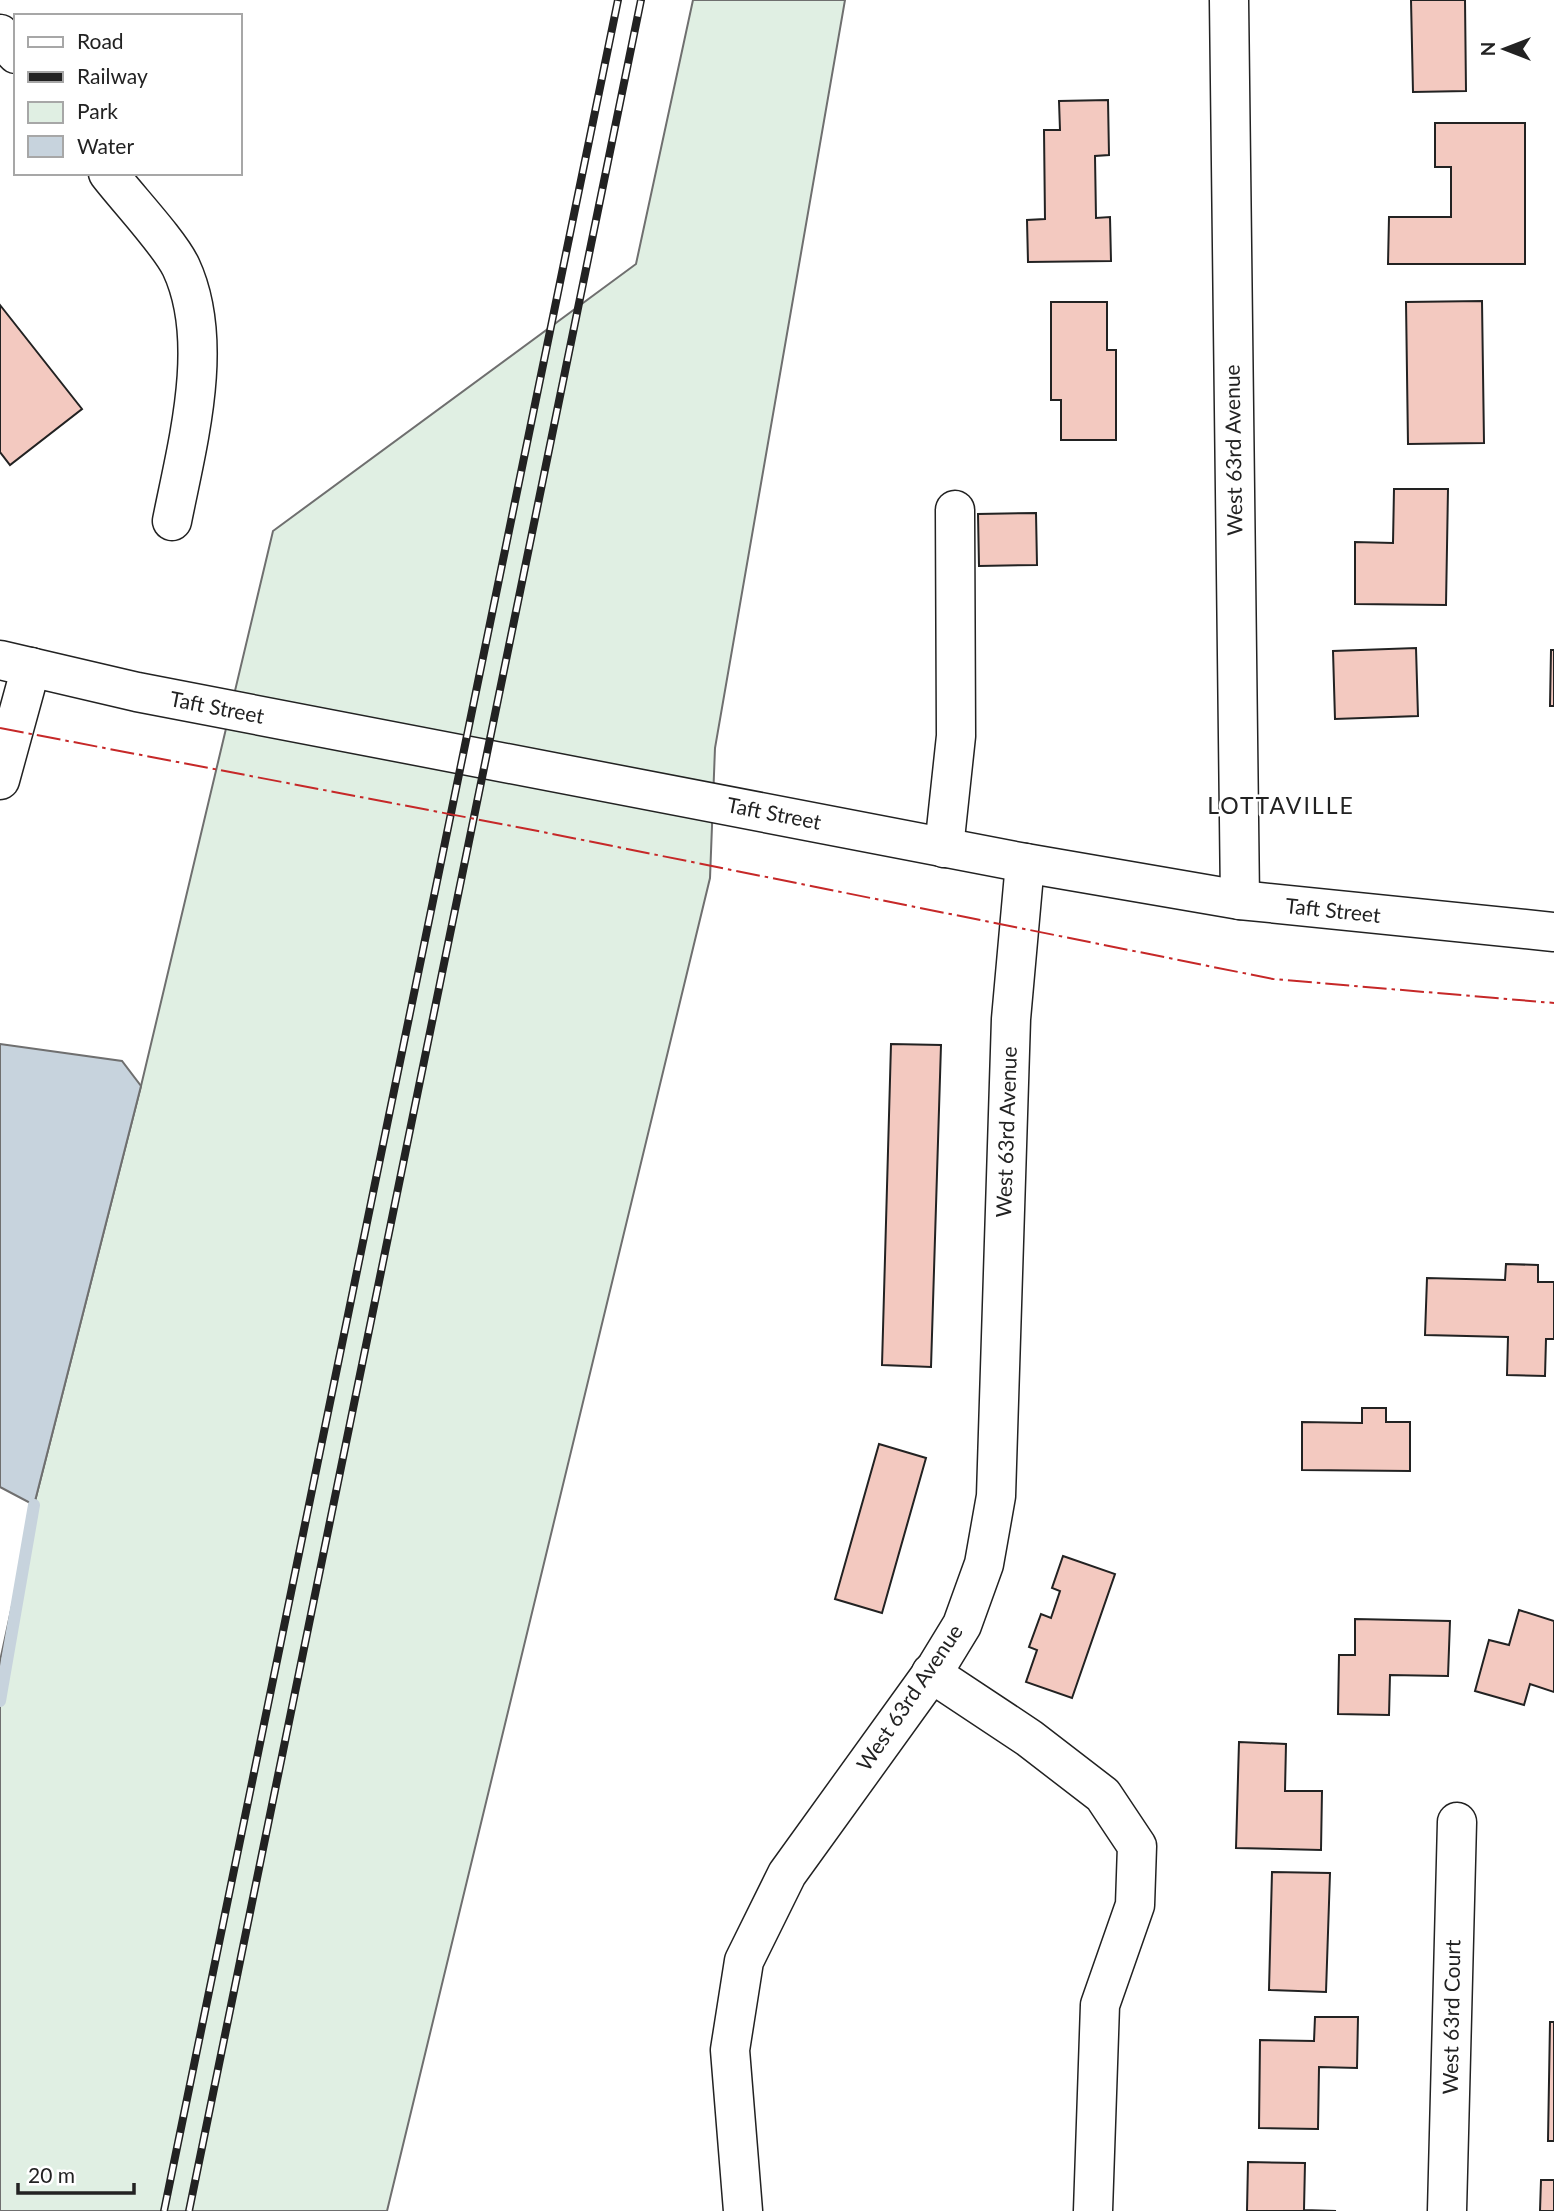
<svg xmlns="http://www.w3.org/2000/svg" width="1554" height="2211" viewBox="0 0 1554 2211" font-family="Lato,sans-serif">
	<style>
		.green { fill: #e0efe3; stroke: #6f6f6f; stroke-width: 2 }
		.water { fill: #c7d3dd; stroke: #6f6f6f; stroke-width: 2 }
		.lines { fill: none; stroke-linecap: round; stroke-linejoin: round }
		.stream { stroke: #c7d3dd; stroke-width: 12 }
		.building { fill: #f3c9c0; stroke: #222; stroke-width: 2 }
		.minor-casing { stroke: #222; stroke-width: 41 }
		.major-casing { stroke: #222; stroke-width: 41 }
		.minor { stroke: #fff; stroke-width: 38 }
		.major { stroke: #fff; stroke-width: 38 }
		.rail-casing { stroke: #222; stroke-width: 8 }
		.rail { stroke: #fff; stroke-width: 5; stroke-dasharray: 16; stroke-linecap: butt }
		.power { stroke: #c62828; stroke-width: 2; stroke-dasharray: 24 5 3.5 5; stroke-linecap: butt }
		.labels { text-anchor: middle; stroke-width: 5; stroke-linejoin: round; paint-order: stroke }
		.street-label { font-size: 21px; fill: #222; stroke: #fff }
		.neighbourhood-label { font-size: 23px; letter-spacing: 2px; fill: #222; stroke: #fff }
	</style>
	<rect width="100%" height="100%" fill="#fff"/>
	<path class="green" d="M693,0H845L715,748L710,878L387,2211H0V1661L34,1505L141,1086L273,531L636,264Z"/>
	<path class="water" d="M0,1044L122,1061L141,1086L34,1505L0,1487Z"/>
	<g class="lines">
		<path class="stream" d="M0,1701L34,1505"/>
	</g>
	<g class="building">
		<path d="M1411,0H1465L1466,91L1413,92Z"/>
		<path d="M1108,100L1109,155L1095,156L1096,218L1110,217L1111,261L1028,262L1027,220L1045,219L1044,130H1060L1059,101Z"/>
		<path d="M1435,123H1525V264H1388L1389,217H1451V167H1435Z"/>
		<path d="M1482,301L1484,443L1408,444L1406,302Z"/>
		<path d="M1051,302H1107V350H1116V440H1061V400H1051Z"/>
		<path d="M0,305L82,409L10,465L0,452Z"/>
		<path d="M1394,489H1448L1446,605L1355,604V542L1393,543Z"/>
		<path d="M1036,513L1037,565L979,566L978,514Z"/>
		<path d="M1416,648L1418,716L1335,719L1333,651Z"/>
		<path d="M1551,650H1554V706H1550Z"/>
		<path d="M891,1044L941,1045L931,1367L882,1365Z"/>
		<path d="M1506,1264L1538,1265V1282H1554V1339H1546L1545,1376L1507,1375L1508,1337L1425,1335L1427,1278L1505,1280Z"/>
		<path d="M1362,1408H1386V1422H1410V1471L1302,1470V1422L1362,1423Z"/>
		<path d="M879,1444L926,1458L882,1613L835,1599Z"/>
		<path d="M1063,1556L1115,1574L1072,1698L1026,1682L1037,1650L1029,1647L1041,1614L1051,1618L1060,1591L1052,1588Z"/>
		<path d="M1519,1610L1554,1621V1692L1530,1684L1524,1705L1475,1691L1489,1640L1509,1645Z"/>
		<path d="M1355,1619L1450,1621L1448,1676L1390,1675L1389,1715L1338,1714L1339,1655H1355Z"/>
		<path d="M1239,1742L1286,1744L1285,1791H1322L1321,1850L1236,1848Z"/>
		<path d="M1272,1872L1330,1873L1326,1992L1269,1990Z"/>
		<path d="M1315,2017H1358L1357,2068L1319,2067L1318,2129L1259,2128L1260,2040L1314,2041Z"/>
		<path d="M1550,2022H1554V2141H1548Z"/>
		<path d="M1248,2162L1305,2163L1304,2210L1336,2211H1247Z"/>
		<path d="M1541,2180H1554V2211H1540Z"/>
	</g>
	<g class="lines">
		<defs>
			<g id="minor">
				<path d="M1229,0L1240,900"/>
				<path d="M0,34L16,54"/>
				<path d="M108,173C127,198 169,242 181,267C216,342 187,445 172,521"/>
				<path d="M0,780L31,667"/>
				<path d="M944,848L956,736L955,510"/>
				<path d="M931,1673L1029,1738L1103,1795L1137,1846L1135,1905L1100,2005L1093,2211"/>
				<path d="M743,2211L730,2050L744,1961L787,1874L937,1666L962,1625L984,1564L996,1496L1011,1019L1025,863"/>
				<path d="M1447,2211L1457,1822"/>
			</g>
			<path id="major" d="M0,660L137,692L1025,863L1240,900L1554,932"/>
		</defs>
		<use href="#minor" class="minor-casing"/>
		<use href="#major" class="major-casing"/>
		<use href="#minor" class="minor"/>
		<use href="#major" class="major"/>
		<defs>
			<g id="rail">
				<path d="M164,2211L618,0"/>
				<path d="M189,2211L641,0"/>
			</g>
		</defs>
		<use href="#rail" class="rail-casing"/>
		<use href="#rail" class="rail"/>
		<path class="power" d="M0,728L538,831L1273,979L1554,1003"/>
	</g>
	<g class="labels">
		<g class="street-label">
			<text transform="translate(1234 450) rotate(-91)" y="7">West 63rd Avenue</text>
			<text transform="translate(217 708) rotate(11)" y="7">Taft Street</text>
			<text transform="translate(774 814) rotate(11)" y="7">Taft Street</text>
			<text transform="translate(1333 911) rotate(6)" y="7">Taft Street</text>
			<text transform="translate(1007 1132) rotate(-88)" y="7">West 63rd Avenue</text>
			<text transform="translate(910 1698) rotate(-56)" y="7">West 63rd Avenue</text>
			<text transform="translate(1452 2017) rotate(-89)" y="7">West 63rd Court</text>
		</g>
		<g class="neighbourhood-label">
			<text x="1281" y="814">LOTTAVILLE</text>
		</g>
	</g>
	<rect x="14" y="14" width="228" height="161" fill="#ffffff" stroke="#a7a7a7" stroke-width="2"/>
	<rect x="28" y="37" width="35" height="10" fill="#ffffff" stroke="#a7a7a7" stroke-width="2"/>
	<text x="77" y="49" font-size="21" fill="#222222">Road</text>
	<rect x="28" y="72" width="35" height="10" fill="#222222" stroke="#a7a7a7" stroke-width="2"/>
	<text x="77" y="84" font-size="21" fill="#222222">Railway</text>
	<rect x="28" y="102" width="35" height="21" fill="#e0efe3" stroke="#a7a7a7" stroke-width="2"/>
	<text x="77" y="119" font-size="21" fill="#222222">Park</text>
	<rect x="28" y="136" width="35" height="21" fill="#c7d3dd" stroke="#a7a7a7" stroke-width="2"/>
	<text x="77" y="154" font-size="21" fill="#222222">Water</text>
	<g transform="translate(1505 49) rotate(270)" stroke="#ffffff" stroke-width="5" paint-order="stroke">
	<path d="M0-5L12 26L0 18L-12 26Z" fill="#222222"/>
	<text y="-10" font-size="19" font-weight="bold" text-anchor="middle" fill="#222222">N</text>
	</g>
	<path d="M18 2183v10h116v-10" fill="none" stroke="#222222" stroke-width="3.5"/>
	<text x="28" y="2183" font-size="21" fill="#222222" stroke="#ffffff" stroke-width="5" paint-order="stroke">20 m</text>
</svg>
